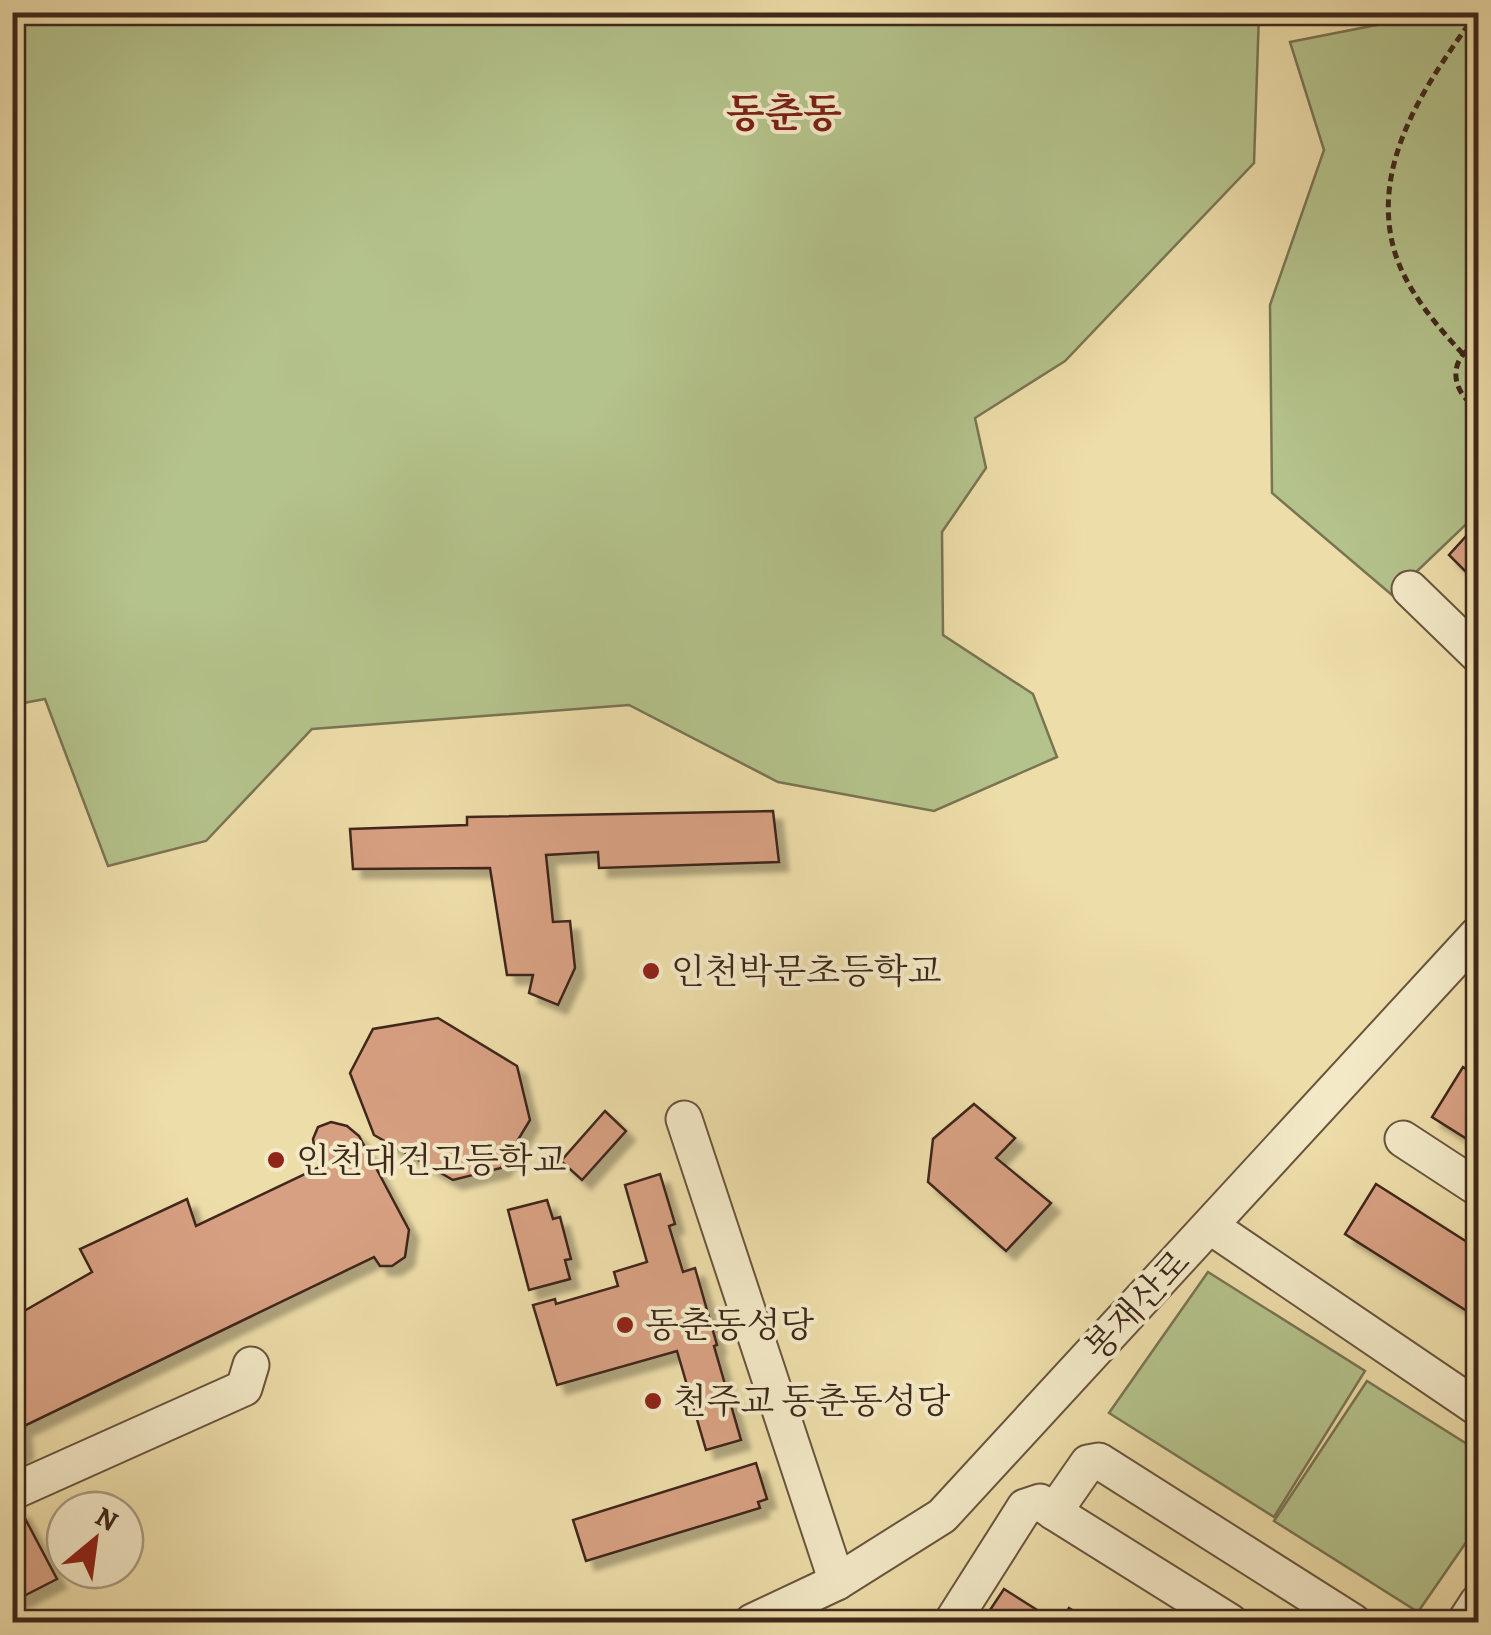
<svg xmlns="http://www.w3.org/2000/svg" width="1491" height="1635" viewBox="0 0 1491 1635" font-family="Alegreya,'Noto Serif KR',serif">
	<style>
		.green { fill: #b4c28b; stroke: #7a7453; stroke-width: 2.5 }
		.building { fill: #d7a082; stroke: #3f271b; stroke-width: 2.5; filter: url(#shadow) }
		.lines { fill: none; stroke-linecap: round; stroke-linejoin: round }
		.minor-casing { stroke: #6a543e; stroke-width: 39 }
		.path { stroke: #3f271b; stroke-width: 5; stroke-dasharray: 8 5; stroke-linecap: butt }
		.minor { stroke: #f3e9c7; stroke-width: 35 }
		.poi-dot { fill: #8f2418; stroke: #f3e9c7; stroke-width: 4 }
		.labels { text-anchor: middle; stroke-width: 8; stroke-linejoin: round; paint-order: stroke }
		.poi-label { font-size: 35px; fill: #3f271b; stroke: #f3e9c7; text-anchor: start }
		.street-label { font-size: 35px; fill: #3f271b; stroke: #f3e9c7 }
		.quarter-label { font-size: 40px; font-weight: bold; fill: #7a1f14; stroke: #f3e9c7 }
	</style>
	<defs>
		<filter id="shadow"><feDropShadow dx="9" dy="9" stdDeviation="2.5" flood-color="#0004"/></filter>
	</defs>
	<rect width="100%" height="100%" fill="#eddda9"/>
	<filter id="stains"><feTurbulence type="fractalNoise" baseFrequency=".002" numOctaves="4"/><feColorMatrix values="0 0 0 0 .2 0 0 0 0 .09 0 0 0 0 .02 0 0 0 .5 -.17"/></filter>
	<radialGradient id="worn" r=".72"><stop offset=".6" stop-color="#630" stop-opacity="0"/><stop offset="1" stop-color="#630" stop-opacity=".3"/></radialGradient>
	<g class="green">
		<path d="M13,12L1259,13L1254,163L1065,361L975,418L986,468L942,532L943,635L1033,694L1057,757L934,811L778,782L629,705L312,729L206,841L108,866L45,699L13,705Z"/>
		<path d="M1424,13H1478V513L1392,595L1272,493L1270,305L1324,150L1290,42L1422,16Z"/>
		<path d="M1208,1272L1365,1371L1274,1517L1109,1413Z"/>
		<path d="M1367,1381L1478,1451V1525L1418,1612L1274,1521Z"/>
	</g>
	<g class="building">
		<path d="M1478,523V584L1449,555Z"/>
		<path d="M773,811L779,862L599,868L598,852L546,855L553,922L570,921L575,968L558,1005L529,993L533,975H507L490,868L353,869L350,829L467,825V817Z"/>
		<path d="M438,1018L517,1066L530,1120L501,1168L453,1180L374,1135L350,1073L373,1029Z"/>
		<path d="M1463,1067L1478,1077V1146L1432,1117Z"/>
		<path d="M974,1104L1015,1138L996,1158L1051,1203L1006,1251L928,1182L933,1139Z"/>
		<path d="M605,1111L626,1131L582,1180L561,1161Z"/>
		<path d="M331,1122L347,1126L359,1136L409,1230L405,1257L392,1266H380L374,1257L22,1427L24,1449L12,1462V1318L92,1272L80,1249L187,1199L196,1226L322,1166L315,1152L313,1139L318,1127Z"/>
		<path d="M660,1174L675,1224L669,1226L683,1272L695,1268L717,1345L714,1346L741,1440L706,1450L677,1351L557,1385L533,1305L555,1299L556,1304L618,1286L614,1272L647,1262L625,1185Z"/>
		<path d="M1376,1184L1478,1249V1318L1345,1234Z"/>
		<path d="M547,1200L553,1219L560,1217L571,1259L565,1260L570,1279L529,1290L508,1210Z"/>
		<path d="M756,1463L767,1499L758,1502L760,1508L586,1561L573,1520Z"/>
		<path d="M20,1509L57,1579L12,1602V1513Z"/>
		<path d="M1004,1589L1056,1622H982Z"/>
		<path d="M1069,1608L1091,1622H1060Z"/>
	</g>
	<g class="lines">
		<defs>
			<g id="minor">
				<path d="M1410,589L1478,655"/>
				<path d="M684,1119L837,1582"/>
				<path d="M1403,1139L1478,1188"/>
				<path d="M1210,1226L1478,1408"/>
				<path d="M12,1492L244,1388L251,1365"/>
				<path d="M1054,1512L1230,1622"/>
				<path d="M752,1622L837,1582L942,1516L1478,934"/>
				<path d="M952,1622L1025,1507L1040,1502L1054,1512L1088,1463L1099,1461L1353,1622"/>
				<path d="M1465,1622L1478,1602"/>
			</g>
		</defs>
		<use href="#minor" class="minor-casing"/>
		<g class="path">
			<path d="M1478,344C1447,357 1450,393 1478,408"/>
			<path d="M1463,354C1436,325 1407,291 1395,253C1369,167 1424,87 1471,21V12"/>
		</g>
		<use href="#minor" class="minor"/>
	</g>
	<g class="poi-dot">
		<circle cx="651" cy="971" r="10"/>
		<circle cx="276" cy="1160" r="10"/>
		<circle cx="625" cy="1325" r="10"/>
		<circle cx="653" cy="1401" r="10"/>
	</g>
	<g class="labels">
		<g class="poi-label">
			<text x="671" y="983">인천박문초등학교</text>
			<text x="296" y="1172">인천대건고등학교</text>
			<text x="645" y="1337">동춘동성당</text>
			<text x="673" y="1413">천주교 동춘동성당</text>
		</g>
		<g class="street-label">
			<text transform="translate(1137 1305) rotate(-47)" y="12">봉재산로</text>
		</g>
		<g class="quarter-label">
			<text x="784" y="127">동춘동</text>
		</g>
	</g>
	<rect width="1491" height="1635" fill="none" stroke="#eddda9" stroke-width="50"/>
	<rect x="15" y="15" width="1461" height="1605" fill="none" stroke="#3f271b" stroke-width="5"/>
	<rect x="25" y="25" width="1441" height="1585" fill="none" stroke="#3f271b" stroke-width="2.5"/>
	<g transform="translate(95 1540) rotate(29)"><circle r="48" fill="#f3e9c7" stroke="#ab9b82" stroke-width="2.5"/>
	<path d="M0-8L18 38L0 25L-18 38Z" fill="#8f2418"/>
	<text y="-15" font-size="28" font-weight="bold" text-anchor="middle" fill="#3f271b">N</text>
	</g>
	<rect width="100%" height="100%" filter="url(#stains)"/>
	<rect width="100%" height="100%" fill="url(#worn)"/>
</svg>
